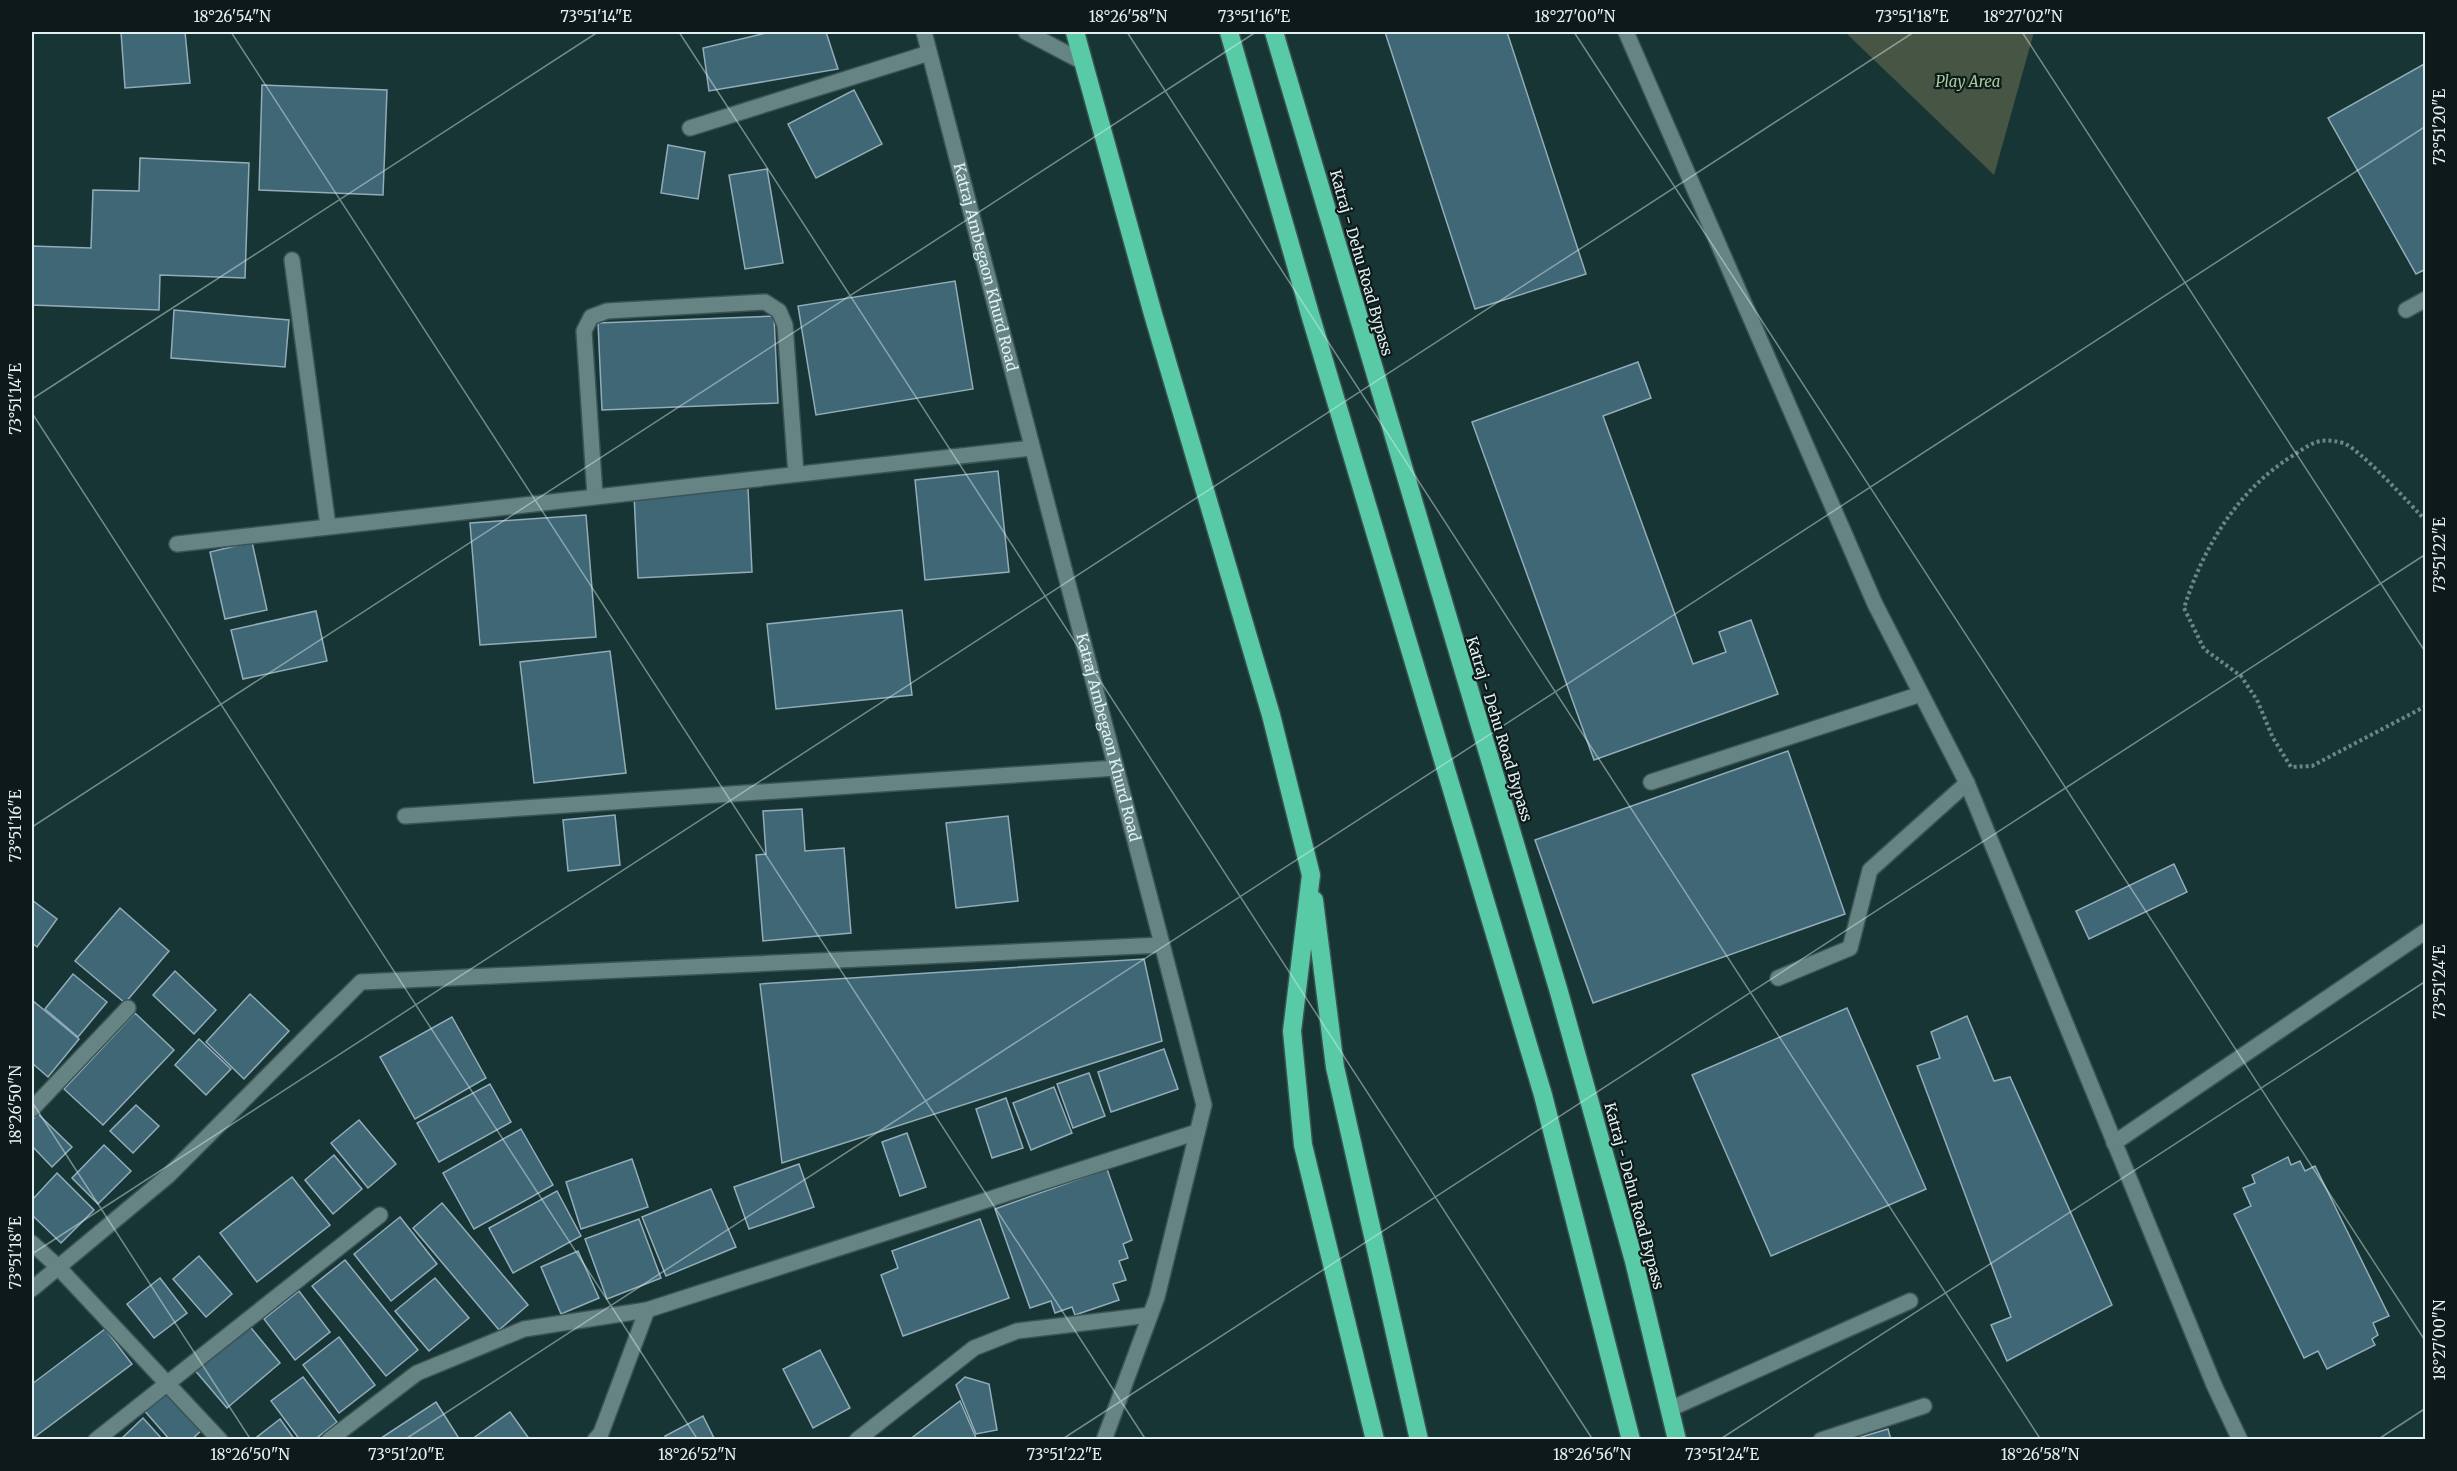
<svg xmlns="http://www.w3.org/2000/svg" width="2457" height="1471" viewBox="0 0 2457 1471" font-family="Merriweather,serif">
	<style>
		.green { fill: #475545 }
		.building { fill: #406776; stroke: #92adb9; stroke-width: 1.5 }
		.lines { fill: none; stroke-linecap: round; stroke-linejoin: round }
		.lane-casing { stroke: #3b5354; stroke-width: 18 }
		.street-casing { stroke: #3b5354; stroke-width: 18 }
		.secondary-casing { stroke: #3b5354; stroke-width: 18 }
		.highway-casing { stroke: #3b5354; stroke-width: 21 }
		.path { stroke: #6e8585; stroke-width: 4; stroke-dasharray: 3 3; stroke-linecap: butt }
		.lane { stroke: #668484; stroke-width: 15 }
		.street { stroke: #668484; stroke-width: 15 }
		.secondary { stroke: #668484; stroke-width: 15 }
		.highway { stroke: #58cba6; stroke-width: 18 }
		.ticks { fill: none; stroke: #e1f1f1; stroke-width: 1.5; stroke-opacity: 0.45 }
		.labels { text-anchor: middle; stroke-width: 4.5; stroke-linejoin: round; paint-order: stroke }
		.park-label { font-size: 15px; font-style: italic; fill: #a4ce9d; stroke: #0e1a1a }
		.street-label { font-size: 15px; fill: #e1f1f1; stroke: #0e1a1a }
		.neatline { fill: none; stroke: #e1f1f1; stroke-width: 2 }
		.ticks-label { font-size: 15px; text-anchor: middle; fill: #e1f1f1 }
	</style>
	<rect width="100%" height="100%" fill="#183535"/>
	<path class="green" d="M1845,32H2034L1994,175Z"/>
	<g class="building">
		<path d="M121,32H185L190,83L125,88Z"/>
		<path d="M770,32H826L838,69L709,91L703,48Z"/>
		<path d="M1385,32H1507L1586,274L1475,309Z"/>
		<path d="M2426,63V269L2416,274L2328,118Z"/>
		<path d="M262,85L387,90L383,195L259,190Z"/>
		<path d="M854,90L882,144L816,178L788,124Z"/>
		<path d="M668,145L705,152L698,199L661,193Z"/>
		<path d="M140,158L249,163L245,278L160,275L159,310L32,305V246L91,248L93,190L139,191Z"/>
		<path d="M767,169L783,263L745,269L729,175Z"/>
		<path d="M955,281L973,389L816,415L798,306Z"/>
		<path d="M174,310L289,320L285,367L171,358Z"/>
		<path d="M774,316L778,403L602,410L598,323Z"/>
		<path d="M1638,362L1651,398L1603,416L1693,664L1726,652L1719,632L1751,620L1778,694L1594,760L1472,422Z"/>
		<path d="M998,471L1009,572L925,580L915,480Z"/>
		<path d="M748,488L752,572L638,578L634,494Z"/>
		<path d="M586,515L596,637L480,645L470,523Z"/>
		<path d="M252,542L267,610L225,619L210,552Z"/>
		<path d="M902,610L912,695L776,709L767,624Z"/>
		<path d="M316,611L327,661L243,679L231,630Z"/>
		<path d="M610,651L626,773L534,783L520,662Z"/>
		<path d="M1788,751L1845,914L1593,1003L1535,840Z"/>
		<path d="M802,809L805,851L844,848L851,933L763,941L756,855L766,854L763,811Z"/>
		<path d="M615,815L620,865L568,871L563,820Z"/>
		<path d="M1008,816L1018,901L956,908L946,823Z"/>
		<path d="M2174,864L2187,892L2089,939L2076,911Z"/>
		<path d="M32,900L57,919L37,947L32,943Z"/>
		<path d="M120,908L169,951L125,1003L75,961Z"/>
		<path d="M1144,959L1162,1041L782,1163L760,984Z"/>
		<path d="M175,971L216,1010L194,1034L153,995Z"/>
		<path d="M73,974L107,1002L78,1037L45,1009Z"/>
		<path d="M250,994L289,1031L244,1079L206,1042Z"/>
		<path d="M32,1000L79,1039L48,1077L32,1063Z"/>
		<path d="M1847,1008L1926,1189L1771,1256L1692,1075Z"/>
		<path d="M135,1013L174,1050L103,1125L64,1089Z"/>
		<path d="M1967,1016L1994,1081L2010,1077L2112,1305L2007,1361L1991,1325L2011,1317L1917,1066L1940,1058L1931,1032Z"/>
		<path d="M452,1017L486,1078L415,1119L380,1057Z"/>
		<path d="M199,1039L231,1069L206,1095L175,1065Z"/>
		<path d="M1164,1049L1178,1089L1111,1112L1098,1072Z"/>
		<path d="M1089,1073L1105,1116L1073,1128L1057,1084Z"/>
		<path d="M490,1084L511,1122L439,1162L417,1123Z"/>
		<path d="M1054,1087L1072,1133L1031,1150L1013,1103Z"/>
		<path d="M1006,1098L1023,1148L992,1158L976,1109Z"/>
		<path d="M136,1105L159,1126L133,1153L110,1131Z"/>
		<path d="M38,1114L72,1147L52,1167L32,1146V1120Z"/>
		<path d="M359,1120L396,1164L368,1188L331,1143Z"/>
		<path d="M521,1129L553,1185L474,1229L443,1173Z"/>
		<path d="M907,1133L926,1187L900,1196L882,1142Z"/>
		<path d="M104,1145L131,1171L98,1204L72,1178Z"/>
		<path d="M334,1155L362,1189L333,1214L305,1180Z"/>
		<path d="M2288,1157L2291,1165L2300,1161L2305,1171L2315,1166L2389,1316L2373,1323L2378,1335L2372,1339L2375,1345L2327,1369L2318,1351L2304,1358L2234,1214L2251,1206L2243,1188L2255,1183L2252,1175Z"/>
		<path d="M632,1159L648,1207L581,1229L566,1182Z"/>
		<path d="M799,1164L814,1207L749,1229L734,1187Z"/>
		<path d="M1107,1169L1132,1240L1123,1244L1128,1258L1119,1261L1126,1280L1113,1284L1119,1300L1075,1315L1072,1307L1055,1313L1051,1301L1030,1308L995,1209Z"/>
		<path d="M57,1173L94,1210L61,1243L32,1215V1200Z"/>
		<path d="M292,1177L330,1225L257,1282L220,1233Z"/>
		<path d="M711,1189L736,1247L666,1276L642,1217Z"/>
		<path d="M557,1191L581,1236L513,1273L489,1228Z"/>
		<path d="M442,1203L528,1305L499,1330L413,1228Z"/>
		<path d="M400,1217L437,1264L391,1301L354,1254Z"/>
		<path d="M639,1219L661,1278L607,1299L585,1239Z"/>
		<path d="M980,1219L1009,1298L903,1336L881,1275L898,1268L892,1251Z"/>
		<path d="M578,1251L599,1298L561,1314L541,1267Z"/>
		<path d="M199,1256L232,1294L206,1317L173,1279Z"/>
		<path d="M345,1260L418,1350L386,1376L312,1286Z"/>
		<path d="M160,1278L187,1313L154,1338L127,1304Z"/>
		<path d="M435,1278L469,1318L429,1351L395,1311Z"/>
		<path d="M299,1291L330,1332L295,1360L264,1319Z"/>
		<path d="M247,1323L280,1363L227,1408L193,1368Z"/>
		<path d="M105,1329L132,1364L32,1439V1384Z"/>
		<path d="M339,1337L375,1385L339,1413L303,1365Z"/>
		<path d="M820,1350L850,1408L813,1428L783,1369Z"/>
		<path d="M303,1377L337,1422L314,1440H300L271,1401Z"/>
		<path d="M965,1377L989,1384L997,1430L976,1434L956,1385Z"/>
		<path d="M166,1389L202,1430L191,1440H170L143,1409Z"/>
		<path d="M960,1401L977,1440H909Z"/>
		<path d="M436,1402L460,1440H378Z"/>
		<path d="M510,1412L530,1440H473L472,1439Z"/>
		<path d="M703,1416L715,1440H667L665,1436Z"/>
		<path d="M143,1418L163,1440H120Z"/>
		<path d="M280,1419L295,1440H253Z"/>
		<path d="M1888,1429L1891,1440H1854V1439Z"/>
	</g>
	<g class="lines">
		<defs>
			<g id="lane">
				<path d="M2406,310L2426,299"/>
				<path d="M595,496L584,331L591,317L607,311L765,302L779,311L785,325L796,474"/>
				<path d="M1651,782L1921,694"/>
				<path d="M1778,978L1850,948L1870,870L1967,783"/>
				<path d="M1670,1409L1910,1301"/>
				<path d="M1821,1440L1924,1406"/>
			</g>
			<g id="street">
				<path d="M1026,32L1083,62"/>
				<path d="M1626,32L1875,604L1967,783L2214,1385L2240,1440"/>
				<path d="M690,128L929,53"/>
				<path d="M292,260L328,526"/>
				<path d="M177,544L1032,448"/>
				<path d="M405,816L1116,768"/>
				<path d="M32,1109L128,1008"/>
				<path d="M2114,1143L2426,931"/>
				<path d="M32,1243L58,1267L220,1440"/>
				<path d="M32,1289L169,1175L361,982L1162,945"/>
				<path d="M96,1440L380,1215"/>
				<path d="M329,1440L417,1373L524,1329L647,1310L1197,1132"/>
				<path d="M595,1440L601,1433L647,1310"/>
			</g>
			<g id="secondary">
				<path id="s1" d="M924,32L1204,1105L1157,1297L1104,1440"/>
				<path d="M857,1440L974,1348L1017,1331L1150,1315"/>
			</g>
			<g id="highway">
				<path d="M1075,32L1153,314L1271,715L1311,875L1292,1031L1303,1145L1375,1440"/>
				<path d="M1229,32L1310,314L1543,1095L1631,1440"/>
				<path d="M1274,32L1559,992L1634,1261L1677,1440"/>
				<path d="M1314,900L1335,1067L1419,1440"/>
			</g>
		</defs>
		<use href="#lane" class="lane-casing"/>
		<use href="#street" class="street-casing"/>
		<use href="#secondary" class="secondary-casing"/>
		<use href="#highway" class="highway-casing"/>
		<path class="path" d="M2426,521C2413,507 2358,447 2343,443C2317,436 2310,445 2289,458C2236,493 2203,548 2184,608L2204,649L2241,676L2257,700L2273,738L2291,767L2312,766L2426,706"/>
		<use href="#lane" class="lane"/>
		<use href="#street" class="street"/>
		<use href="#secondary" class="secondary"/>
		<use href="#highway" class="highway"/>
	</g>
	<path class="ticks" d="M231,32L1146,1440M679,32L1593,1440M1127,32L2041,1440M1574,32L2426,1342M2022,32L2426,653M32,399L598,32M32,413L698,1440M32,827L1256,32M32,1102L251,1440M32,1254L1914,32M404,1440L2426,126M1061,1440L2426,554M1719,1440L2426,981M2377,1440L2426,1408"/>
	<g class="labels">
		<g class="park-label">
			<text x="1968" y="87">Play Area</text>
		</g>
		<g class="street-label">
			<text transform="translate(1361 263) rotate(74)" y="5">Katraj - Dehu Road Bypass</text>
			<text dy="5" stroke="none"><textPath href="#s1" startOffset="243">Katraj Ambegaon Khurd Road</textPath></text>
			<text transform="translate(1499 729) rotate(73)" y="5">Katraj - Dehu Road Bypass</text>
			<text dy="5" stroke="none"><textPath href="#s1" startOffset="729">Katraj Ambegaon Khurd Road</textPath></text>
			<text transform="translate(1634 1196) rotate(75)" y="5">Katraj - Dehu Road Bypass</text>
		</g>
	</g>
	<rect width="2457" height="1471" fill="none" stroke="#0e1a1a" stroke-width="66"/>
	<rect x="33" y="33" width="2391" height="1405" class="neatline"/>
	<g class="ticks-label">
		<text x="232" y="22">18°26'54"N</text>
		<text x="596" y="22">73°51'14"E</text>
		<text x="1128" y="22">18°26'58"N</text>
		<text x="1254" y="22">73°51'16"E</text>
		<text x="1575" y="22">18°27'00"N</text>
		<text x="1912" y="22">73°51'18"E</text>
		<text x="2023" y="22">18°27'02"N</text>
		<text transform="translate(2440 127) rotate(-90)" y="5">73°51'20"E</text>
		<text transform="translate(16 399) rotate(-90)" y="5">73°51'14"E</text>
		<text transform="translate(2440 555) rotate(-90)" y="5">73°51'22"E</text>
		<text transform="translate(16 826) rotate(-90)" y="5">73°51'16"E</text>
		<text transform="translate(2440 982) rotate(-90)" y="5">73°51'24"E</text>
		<text transform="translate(16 1105) rotate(-90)" y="5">18°26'50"N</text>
		<text transform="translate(16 1253) rotate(-90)" y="5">73°51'18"E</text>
		<text transform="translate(2440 1340) rotate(-90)" y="5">18°27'00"N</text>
		<text x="250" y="1460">18°26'50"N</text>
		<text x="406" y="1460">73°51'20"E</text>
		<text x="697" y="1460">18°26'52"N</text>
		<text x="1064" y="1460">73°51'22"E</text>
		<text x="1592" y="1460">18°26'56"N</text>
		<text x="1722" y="1460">73°51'24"E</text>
		<text x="2040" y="1460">18°26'58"N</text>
	</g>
</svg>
